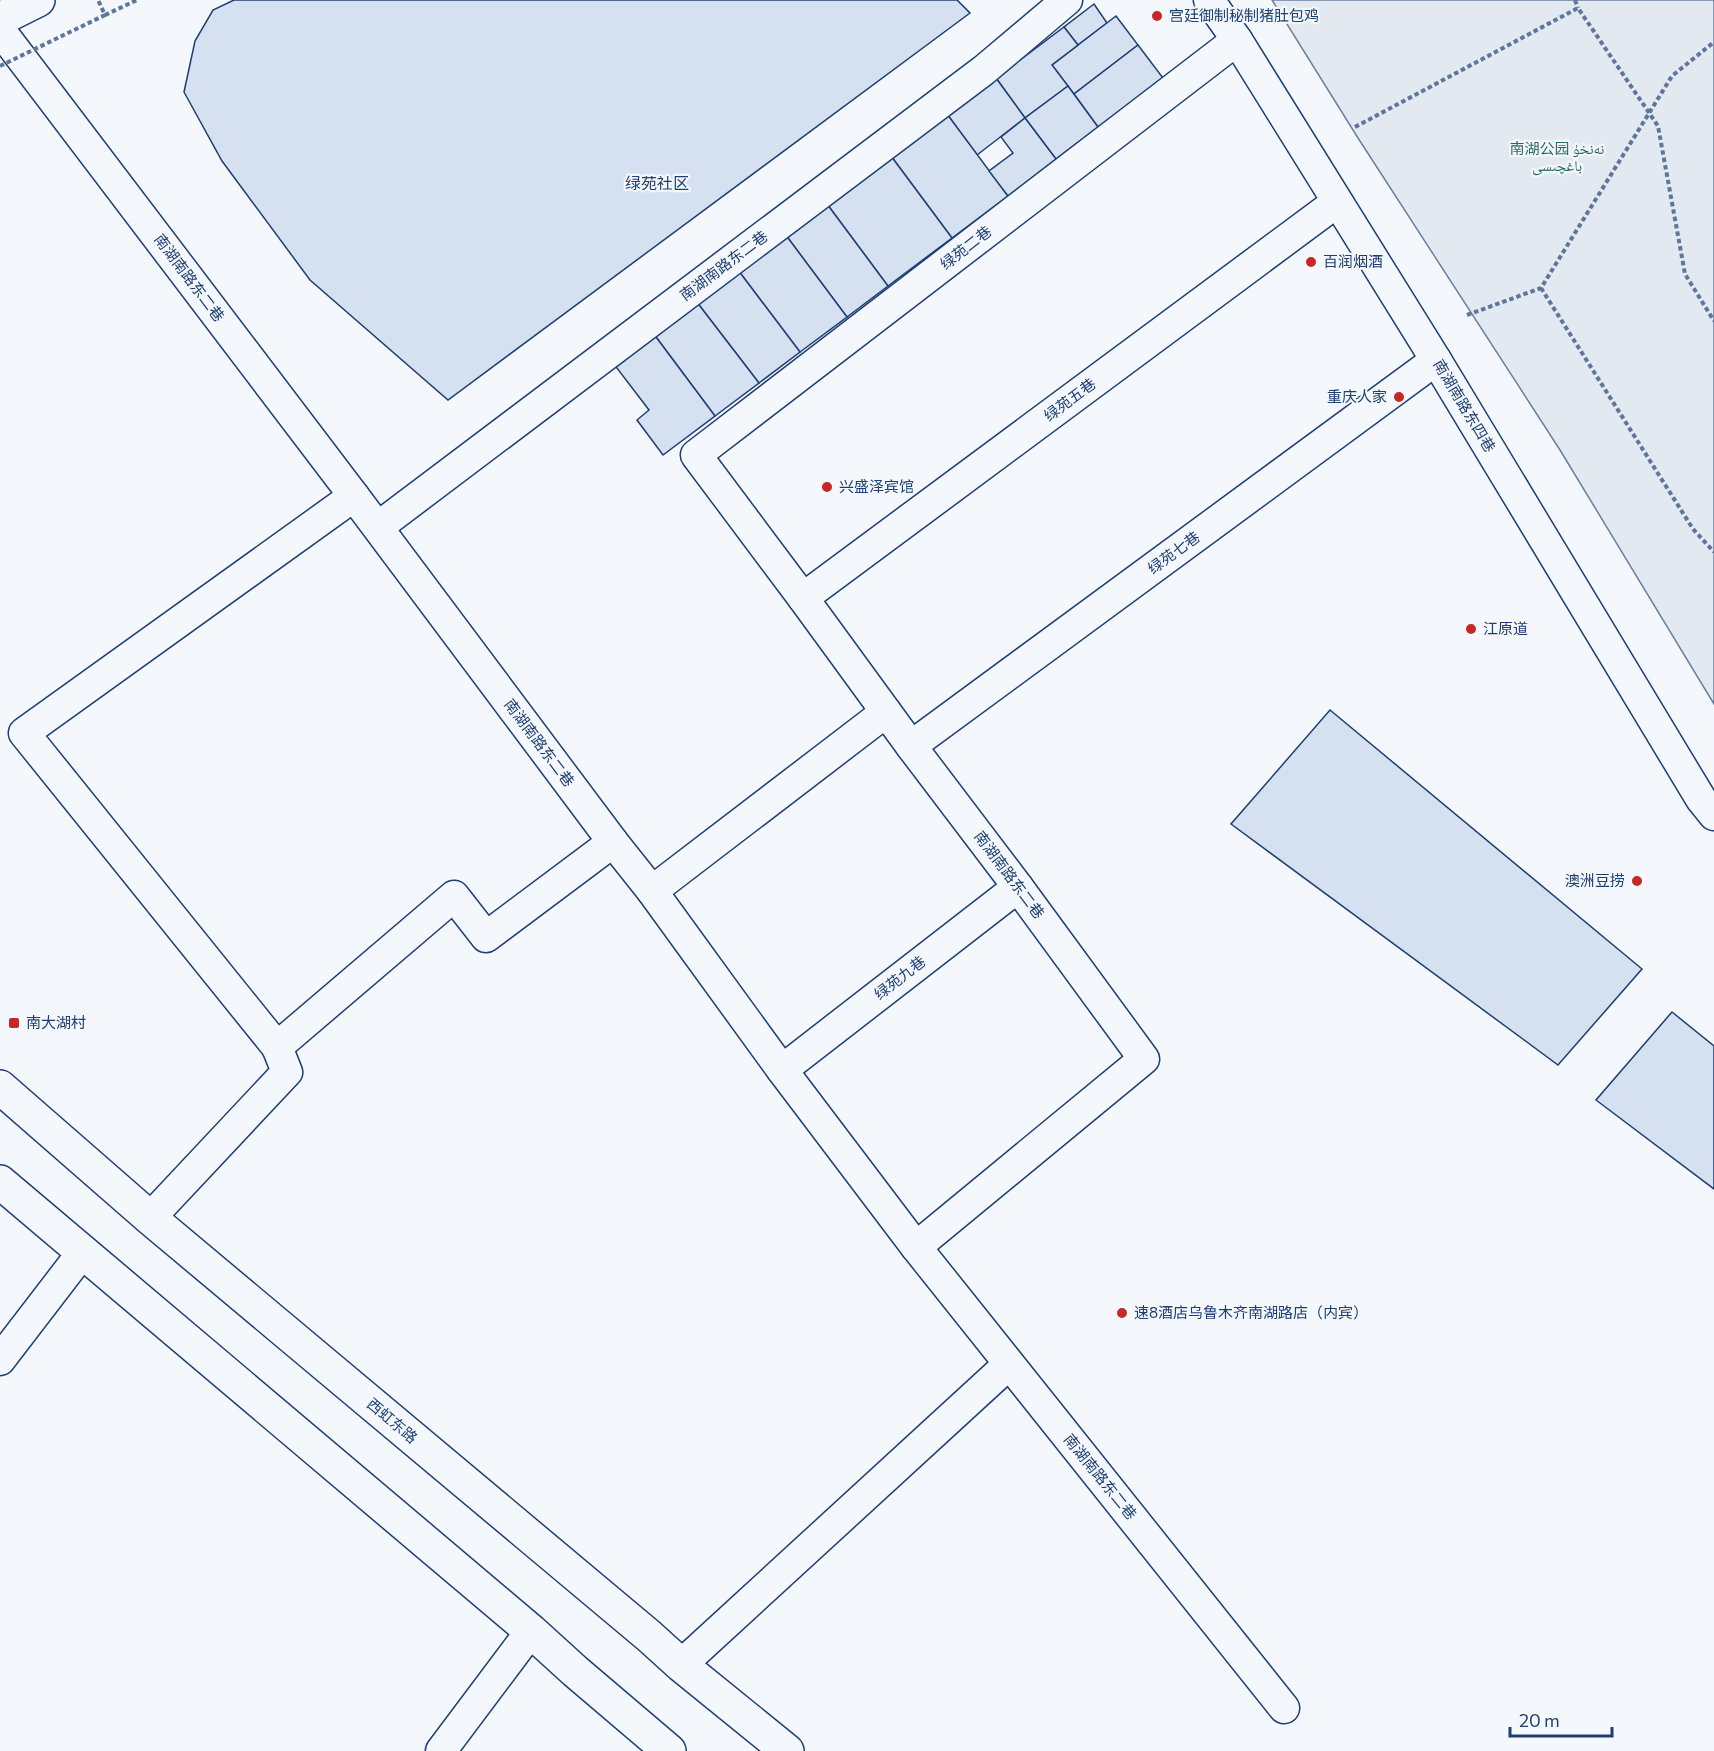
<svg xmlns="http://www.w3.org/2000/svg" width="1714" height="1751" viewBox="0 0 1714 1751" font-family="Commissioner,'Noto Naskh Arabic','Noto Sans SC',sans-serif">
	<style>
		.green { fill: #e3e9f0; stroke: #687fa3; stroke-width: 1.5 }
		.building { fill: #d5e0f0; stroke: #1d3f73; stroke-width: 1.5 }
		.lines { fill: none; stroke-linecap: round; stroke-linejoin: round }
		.minor-casing { stroke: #1d3f73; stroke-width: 33 }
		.secondary-casing { stroke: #1d3f73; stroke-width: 36 }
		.primary-casing { stroke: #1d3f73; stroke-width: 36 }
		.path { stroke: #5e769c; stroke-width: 4; stroke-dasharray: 4.5 3; stroke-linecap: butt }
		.minor { stroke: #f4f7fb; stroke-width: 30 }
		.secondary { stroke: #f4f7fb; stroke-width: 33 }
		.primary { stroke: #f4f7fb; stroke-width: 33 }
		.path-bridge { stroke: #5e769c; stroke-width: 4; stroke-dasharray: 4.5 3; stroke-linecap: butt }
		.poi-dot { fill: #c62828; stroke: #f4f7fb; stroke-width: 2 }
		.labels { text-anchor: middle; stroke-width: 4.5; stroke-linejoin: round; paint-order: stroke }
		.poi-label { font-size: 15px; fill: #1d3f73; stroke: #f4f7fb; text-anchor: start }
		.park-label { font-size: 15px; fill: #2c6c60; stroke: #f4f7fb }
		.street-label { font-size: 15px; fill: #1d3f73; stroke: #f4f7fb }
		.neighbourhood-label { font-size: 16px; fill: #1d3f73; stroke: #f4f7fb }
	</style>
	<rect width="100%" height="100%" fill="#f4f7fb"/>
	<path class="green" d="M1272,0H1714V704L1560,450L1358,138Z"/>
	<g class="building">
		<path d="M234,0H957L970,13L448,400L310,280L222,161L184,92L195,41L213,10Z"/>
		<path d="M1094,4L1107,23L1078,45L1064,27Z"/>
		<path d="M1116,16L1138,45L1074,94L1052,65Z"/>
		<path d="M1064,27L1078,45L1052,65L1068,86L1025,118L996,78Z"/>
		<path d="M1138,45L1163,78L1098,127L1074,94Z"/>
		<path d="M996,78L1025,118L977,155L947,114Z"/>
		<path d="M1068,86L1098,127L1056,159L1025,118Z"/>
		<path d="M947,114L1008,196L952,238L891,156Z"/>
		<path d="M1025,118L1056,159L1008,196L989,171L1013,153L1001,137Z"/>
		<path d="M891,156L952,238L888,286L827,204Z"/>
		<path d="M827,204L888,286L847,317L785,234Z"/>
		<path d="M785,234L847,317L800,352L738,270Z"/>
		<path d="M738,270L800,352L759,383L696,301Z"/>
		<path d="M696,301L759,383L715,416L653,333Z"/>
		<path d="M653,333L715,416L663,455L637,420L649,410L613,363Z"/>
		<path d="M1330,710L1642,969L1558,1065L1231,824Z"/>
		<path d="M1672,1012L1714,1046V1189L1596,1100Z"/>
	</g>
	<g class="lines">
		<defs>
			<g id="minor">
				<path d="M1209,0L1237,40L1436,360L1701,799L1714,815"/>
				<path d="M0,30L354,496L613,842L652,891L782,1070L916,1247L1284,1708"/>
				<path d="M378,527L984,70L1067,0"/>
				<path d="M803,598L1337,202"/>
				<path d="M911,746L1436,360"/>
				<path d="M652,891L886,712"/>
				<path d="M277,1047L24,733L354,496"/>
				<path d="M782,1070L1018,887"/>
				<path d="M150,1218L287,1072L277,1047L454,896L486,937L613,842"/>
				<path d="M916,1247L1144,1059L1018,887L911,746L803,598L696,455L1237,40"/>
				<path d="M0,1360L82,1253"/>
				<path d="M681,1665L1009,1364"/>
				<path d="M441,1751L531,1631"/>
			</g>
			<path id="secondary" d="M0,19L38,0"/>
			<g id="primary">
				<path d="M0,1087L150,1218L649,1636L681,1665L787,1751"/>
				<path d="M0,1182L531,1631L575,1671L669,1751"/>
			</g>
		</defs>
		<use href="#minor" class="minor-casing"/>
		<use href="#secondary" class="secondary-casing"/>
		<use href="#primary" class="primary-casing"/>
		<g class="path">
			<path d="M1575,0L1578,8"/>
			<path d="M105,15L137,0"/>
			<path d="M1355,127L1578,8L1658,126L1685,274L1714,321"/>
			<path d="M1541,288L1693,529L1714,552"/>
			<path d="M1467,315L1541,288L1672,76L1714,42"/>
		</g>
		<use href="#minor" class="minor"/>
		<use href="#secondary" class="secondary"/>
		<use href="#primary" class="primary"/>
		<path class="path-bridge" d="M0,66L105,15L98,0"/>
	</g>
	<g class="poi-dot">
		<circle cx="1157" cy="16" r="6"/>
		<circle cx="1311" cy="262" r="6"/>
		<circle cx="1399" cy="397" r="6"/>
		<circle cx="827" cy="487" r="6"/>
		<circle cx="1471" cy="629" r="6"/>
		<circle cx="1637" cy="881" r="6"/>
		<rect x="8" y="1017" width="12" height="12" rx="3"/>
		<circle cx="1122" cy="1313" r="6"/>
	</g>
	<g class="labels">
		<g class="poi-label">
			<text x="1169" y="21">宫廷御制秘制猪肚包鸡</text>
			<text x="1323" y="267">百润烟酒</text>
			<text x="1387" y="402" text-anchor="end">重庆人家</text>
			<text x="839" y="492">兴盛泽宾馆</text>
			<text x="1483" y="634">江原道</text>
			<text x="1625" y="886" text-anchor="end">澳洲豆捞</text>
			<text x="26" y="1028">南大湖村</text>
			<text x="1134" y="1318">速8酒店乌鲁木齐南湖路店（内宾）</text>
		</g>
		<g class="park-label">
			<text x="1557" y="154">南湖公园 نەنخۇ<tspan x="1557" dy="17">باغچىسى</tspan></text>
		</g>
		<g class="street-label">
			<text transform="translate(966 248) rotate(-38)" y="5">绿苑二巷</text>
			<text transform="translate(724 266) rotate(-37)" y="5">南湖南路东二巷</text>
			<text transform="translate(189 278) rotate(53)" y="5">南湖南路东二巷</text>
			<text transform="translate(1070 400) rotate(-37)" y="5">绿苑五巷</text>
			<text transform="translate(1464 406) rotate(59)" y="5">南湖南路东四巷</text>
			<text transform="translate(1174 553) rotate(-36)" y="5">绿苑七巷</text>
			<text transform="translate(539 743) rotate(53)" y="5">南湖南路东二巷</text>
			<text transform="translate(1009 875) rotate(53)" y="5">南湖南路东二巷</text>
			<text transform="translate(900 978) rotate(-38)" y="5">绿苑九巷</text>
			<text transform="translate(392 1421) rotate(40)" y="5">西虹东路</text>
			<text transform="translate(1100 1477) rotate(51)" y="5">南湖南路东二巷</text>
		</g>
		<g class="neighbourhood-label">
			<text x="657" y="189">绿苑社区</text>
		</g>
	</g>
	<path d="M1510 1727v9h102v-9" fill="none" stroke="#1d3f73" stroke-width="3"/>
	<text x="1519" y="1727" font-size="18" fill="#1d3f73" stroke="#f4f7fb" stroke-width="4.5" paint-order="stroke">20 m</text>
</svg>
